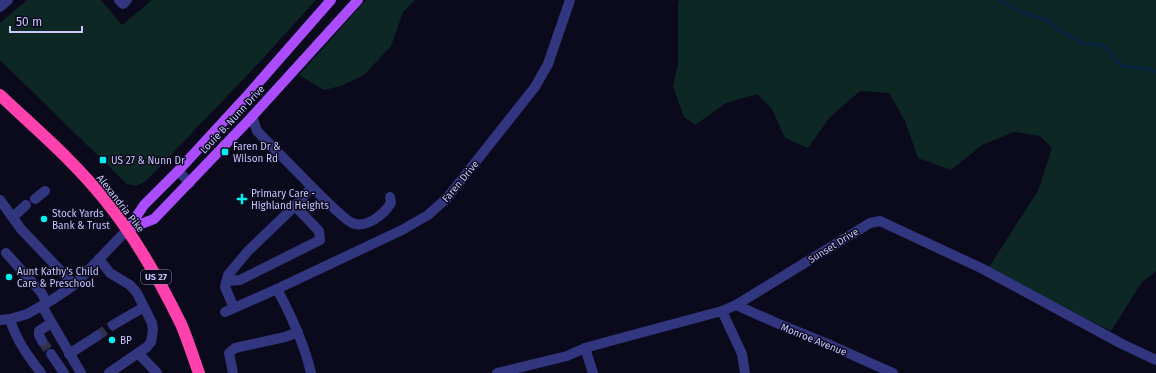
<svg xmlns="http://www.w3.org/2000/svg" width="1156" height="373" viewBox="0 0 1156 373" font-family="'Fira Sans',sans-serif">
	<style>
		.green { fill: #0d2724 }
		.lines { fill: none; stroke-linecap: round; stroke-linejoin: round }
		.stream { stroke: #082442; stroke-width: 3 }
		.minor-tunnel { stroke: #31304a; stroke-width: 10; stroke-dasharray: 10 5; stroke-linecap: butt }
		.minor { stroke: #31367f; stroke-width: 10 }
		.major { stroke: #ab4dff; stroke-width: 10 }
		.highway { stroke: #ff41ae; stroke-width: 12 }
		.poi-dot { fill: #00f0f1; stroke: #0b0a1d; stroke-width: 1.5 }
		.labels { text-anchor: middle; stroke-width: 3; stroke-linejoin: round; paint-order: stroke }
		.shield { fill: #0b0a1d; stroke: #8f8ebb; stroke-width: 1 }
		.shield-label { font-size: 9px; font-weight: bold; fill: #c7c6ff }
		.street-label { font-size: 10px; fill: #c7c6ff; stroke: #0b0a1d }
		.poi-label { font-size: 10px; fill: #c7c6ff; stroke: #0b0a1d; text-anchor: start }
	</style>
	<rect width="100%" height="100%" fill="#0b0a1d"/>
	<g class="green">
		<path d="M27,0H101L122,25L152,0H316L254,68L146,181L136,186L127,184L0,60V23Z"/>
		<path d="M366,0H415L403,12L391,46L364,75L341,86L324,90L299,75Z"/>
		<path d="M679,0H1156V271L1142,282L1111,331L1026,288L989,267L1038,191L1052,148L1040,136L1014,132L982,145L951,170L918,158L905,121L889,93L860,91L830,117L808,148L785,138L772,109L757,94L726,103L695,125L684,117L673,86L678,64V3Z"/>
	</g>
	<g class="lines">
		<path class="stream" d="M999,0L1025,13L1049,21L1055,27L1083,44H1098L1106,47L1118,63L1124,66L1150,69L1156,72"/>
		<g class="minor-tunnel">
			<path d="M97,336L113,325"/>
			<path d="M42,341L51,354"/>
		</g>
		<g class="minor">
			<path d="M119,0L123,4L127,0"/>
			<path d="M0,7L8,0"/>
			<path d="M178,171L190,183"/>
			<path d="M312,187C319,194 345,220 352,223C367,229 384,214 391,203L390,197"/>
			<path d="M35,199L45,191"/>
			<path d="M0,200L21,229L74,285"/>
			<path d="M13,217L26,205"/>
			<path d="M6,253L41,292L47,303"/>
			<path d="M99,259L110,273L130,285L137,293L152,323L153,330L151,342L147,347L109,373"/>
			<path d="M227,281L240,280L320,240L319,231L295,206"/>
			<path d="M277,289C292,317 304,343 311,373"/>
			<path d="M736,305L781,325L830,345L893,373"/>
			<path d="M42,306L81,373"/>
			<path d="M234,308L225,287L228,275L248,251L295,206L312,187L257,131L252,116"/>
			<path d="M722,311L742,354L745,373"/>
			<path d="M225,312L277,289L402,230L428,215L447,198L535,87L548,64L570,0"/>
			<path d="M10,319C16,340 28,356 41,373"/>
			<path d="M0,320L10,319L27,314L52,300L74,285L128,229"/>
			<path d="M113,325L144,307"/>
			<path d="M42,341L39,335V331L51,323"/>
			<path d="M585,348L593,373"/>
			<path d="M138,353L157,373"/>
			<path d="M51,354L64,373"/>
			<path d="M69,354L97,336"/>
			<path d="M233,373L229,353L235,348L285,337L298,332"/>
			<path d="M497,373L567,356L585,348L625,337L722,311L736,305L870,223L880,221L983,269L1122,344L1156,360"/>
		</g>
		<g class="major">
			<path d="M128,229L154,219L248,121L358,0"/>
			<path d="M128,229L144,205L178,171L246,97L331,0"/>
		</g>
		<path class="highway" d="M0,95C36,129 74,161 105,200C136,238 160,281 181,324C188,340 193,357 199,373"/>
	</g>
	<g class="poi-dot">
		<rect x="221" y="148" width="8" height="8" rx="2"/>
		<rect x="99" y="156" width="8" height="8" rx="2"/>
		<path d="M240 193h4v4h4v4h-4v4h-4v-4h-4v-4h4z"/>
		<circle cx="44" cy="219" r="4"/>
		<circle cx="9" cy="277" r="4"/>
		<circle cx="112" cy="340" r="4"/>
	</g>
	<g class="labels">
		<rect class="shield" x="141" y="270" width="30" height="14" rx="3"/>
		<g class="shield-label">
			<text x="156" y="280">US 27</text>
		</g>
		<g class="street-label">
			<text transform="translate(232 119) rotate(-47)" y="4">Louie B. Nunn Drive</text>
			<text transform="translate(460 181) rotate(-50)" y="4">Faren Drive</text>
			<text transform="translate(121 203) rotate(52)" y="4">Alexandria Pike</text>
			<text transform="translate(833 245) rotate(-32)" y="4">Sunset Drive</text>
			<text transform="translate(814 339) rotate(22)" y="4">Monroe Avenue</text>
		</g>
		<g class="poi-label">
			<text x="233" y="150">Faren Dr &amp;<tspan x="233" dy="12">Wilson Rd</tspan></text>
			<text x="111" y="164">US 27 &amp; Nunn Dr</text>
			<text x="251" y="197">Primary Care -<tspan x="251" dy="12">Highland Heights</tspan></text>
			<text x="52" y="217">Stock Yards<tspan x="52" dy="12">Bank &amp; Trust</tspan></text>
			<text x="17" y="275">Aunt Kathy's Child<tspan x="17" dy="12">Care &amp; Preschool</tspan></text>
			<text x="120" y="344">BP</text>
		</g>
	</g>
	<path d="M10 26v6h72v-6" fill="none" stroke="#c7c6ff" stroke-width="2"/>
	<text x="16" y="26" font-size="12" fill="#c7c6ff" stroke="#0b0a1d" stroke-width="3" paint-order="stroke">50 m</text>
</svg>
